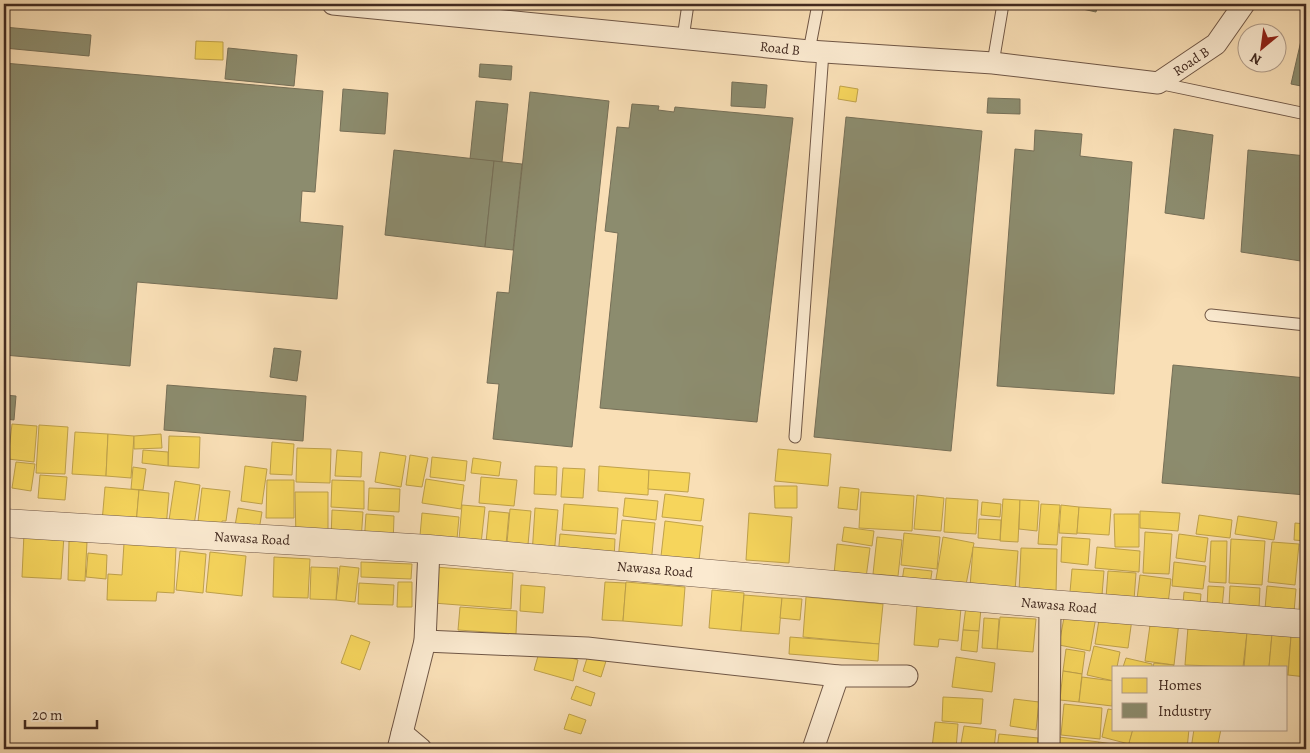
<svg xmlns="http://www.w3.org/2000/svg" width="1310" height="753" viewBox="0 0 1310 753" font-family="Alegreya,serif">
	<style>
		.homes { fill: #f6d55c; stroke: #c0a24a }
		.industry { fill: #8c8c6e; stroke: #766f57 }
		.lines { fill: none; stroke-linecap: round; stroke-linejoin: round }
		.service-casing { stroke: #705746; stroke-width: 13 }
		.minor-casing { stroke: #705746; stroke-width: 23 }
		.tertiary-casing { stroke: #705746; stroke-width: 29 }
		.service { stroke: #fbead0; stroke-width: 11 }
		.minor { stroke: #fbead0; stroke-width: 21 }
		.tertiary { stroke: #fbead0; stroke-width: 28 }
		.labels { text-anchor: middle; stroke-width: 5; stroke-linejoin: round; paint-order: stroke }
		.street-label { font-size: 14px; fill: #422a20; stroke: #fbead0 }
	</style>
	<rect width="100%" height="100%" fill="#f9dfb6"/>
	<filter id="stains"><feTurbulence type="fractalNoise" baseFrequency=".004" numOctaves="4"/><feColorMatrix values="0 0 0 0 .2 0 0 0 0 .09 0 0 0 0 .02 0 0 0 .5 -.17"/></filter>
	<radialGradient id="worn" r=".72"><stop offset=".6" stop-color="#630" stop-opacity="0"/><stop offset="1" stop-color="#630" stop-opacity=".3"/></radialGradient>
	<g class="homes">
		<path d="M196,41L223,42V60L195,59Z"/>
		<path d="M840,86L858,89L856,102L838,99Z"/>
		<path d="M4,421L8,422L6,445H4Z"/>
		<path d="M12,424L37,426L34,462L8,459Z"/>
		<path d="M39,425L68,427L65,474L36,473Z"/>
		<path d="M75,432L108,434L106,476L72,474Z"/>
		<path d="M108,434L134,436L131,478L106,476Z"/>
		<path d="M161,434L162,448L134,449V436Z"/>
		<path d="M169,436L200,437L199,468L168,466Z"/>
		<path d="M272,442L294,444L292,475L270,474Z"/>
		<path d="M4,446L7,447L5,468H4Z"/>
		<path d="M297,448L331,449L330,483L296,482Z"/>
		<path d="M778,449L831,454L828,486L775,481Z"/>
		<path d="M143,450L168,452V466L142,463Z"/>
		<path d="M337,450L362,452L361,477L335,476Z"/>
		<path d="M380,452L406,456L401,487L375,482Z"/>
		<path d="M410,455L428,458L422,487L406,485Z"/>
		<path d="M432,457L467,461L465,481L430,477Z"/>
		<path d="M473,458L501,462L499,476L471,473Z"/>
		<path d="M16,462L35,464L31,491L12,488Z"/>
		<path d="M245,466L267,469L262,504L241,501Z"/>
		<path d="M535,466L557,467L556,495L534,494Z"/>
		<path d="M599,466L649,470L648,495L598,491Z"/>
		<path d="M133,467L146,469L143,490L131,489Z"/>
		<path d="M563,468L585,469L583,498L561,497Z"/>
		<path d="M649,470L690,473L688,492L648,489Z"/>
		<path d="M40,475L67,477L65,500L38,498Z"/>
		<path d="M481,477L517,480L514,506L479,503Z"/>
		<path d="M426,479L464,485L461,509L422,503Z"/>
		<path d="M267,480H294V518H266Z"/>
		<path d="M332,480L364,481V509L331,507Z"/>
		<path d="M175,481L200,485L193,532L168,527Z"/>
		<path d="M774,486H797V508H775Z"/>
		<path d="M105,487L139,490L136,525L102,522Z"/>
		<path d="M840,487L859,489L857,510L838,508Z"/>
		<path d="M202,488L230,491L226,521H222L221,533L197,530Z"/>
		<path d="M369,488L400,489L399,512L368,510Z"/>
		<path d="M139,490L169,493L166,528L136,525Z"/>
		<path d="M295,492H328V540H296Z"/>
		<path d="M861,492L914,496L912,531L859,528Z"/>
		<path d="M665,494L704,499L701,521L662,517Z"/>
		<path d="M917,495L944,498L941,531L914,529Z"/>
		<path d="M625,498L658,501L656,520L623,516Z"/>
		<path d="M946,498L978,500L976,534L944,532Z"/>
		<path d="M1003,499L1020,500L1018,542L1000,541Z"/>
		<path d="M1020,500L1039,501L1037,531L1019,529Z"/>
		<path d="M982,502L1001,504L1000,517L981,515Z"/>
		<path d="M564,504L618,508L616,534L562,530Z"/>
		<path d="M1041,504L1060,505L1057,545L1038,544Z"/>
		<path d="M462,505L485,507L480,553L458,551Z"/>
		<path d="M1061,505L1079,507L1077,534L1059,533Z"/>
		<path d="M1079,507L1111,509L1109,535L1077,533Z"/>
		<path d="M238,508L262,512L258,536L234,532Z"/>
		<path d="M535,508L558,510L554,556L532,555Z"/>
		<path d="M510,509L531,511L527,556L506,554Z"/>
		<path d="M332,510L363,512L361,541L331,539Z"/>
		<path d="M489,511L509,513L505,555L485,553Z"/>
		<path d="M1140,511L1180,513L1178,531L1140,528Z"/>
		<path d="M422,513L459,517L456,550L419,547Z"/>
		<path d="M749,513L792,517L789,563L746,560Z"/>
		<path d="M366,514L394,516L393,546L364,544Z"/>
		<path d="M1114,514H1139V547H1115Z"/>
		<path d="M1199,515L1232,520L1230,538L1196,534Z"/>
		<path d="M1238,516L1277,522L1274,540L1235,534Z"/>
		<path d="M979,519L1001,520L1000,540L978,538Z"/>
		<path d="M622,520L655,523L651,564L618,560Z"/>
		<path d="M665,521L703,526L698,569L660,565Z"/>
		<path d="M1295,523L1306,524V541L1294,540Z"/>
		<path d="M844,527L874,531L872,546L842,541Z"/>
		<path d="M1145,532L1172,534L1169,574L1143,573Z"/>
		<path d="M24,533L64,536L61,579L22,577Z"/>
		<path d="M904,533L940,537L937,569L901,565Z"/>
		<path d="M560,534L615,539L614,560L558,556Z"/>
		<path d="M1179,534L1208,538L1205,562L1176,558Z"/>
		<path d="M877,537L902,540L898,576L873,574Z"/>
		<path d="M943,537L974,543L965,590L935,585Z"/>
		<path d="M1062,537L1090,539L1088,565L1061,562Z"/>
		<path d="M1231,539L1265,541L1262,585L1229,583Z"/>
		<path d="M69,541L87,542L85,581L68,580Z"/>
		<path d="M1211,541H1227L1226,583L1209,582Z"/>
		<path d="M1272,542L1299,544L1295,585L1268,582Z"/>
		<path d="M124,543L176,547L174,593L157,592L156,601L107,600L108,574L122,575Z"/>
		<path d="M837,544L870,548L866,578L834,574Z"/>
		<path d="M1304,545H1306V566H1303Z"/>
		<path d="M973,547L1018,551L1015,591L970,587Z"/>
		<path d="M1097,547L1140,551L1139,572L1095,568Z"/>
		<path d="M1021,548L1057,549L1056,594L1019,592Z"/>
		<path d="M180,551L206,554L203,593L176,590Z"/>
		<path d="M210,552L246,556L242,596L206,592Z"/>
		<path d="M88,553L107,555L106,579L86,577Z"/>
		<path d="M274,557L310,559L308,598L273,597Z"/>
		<path d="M361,562L412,564L411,579L361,577Z"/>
		<path d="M1174,562L1206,566L1203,589L1172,586Z"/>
		<path d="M340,566L359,568L355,602L336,600Z"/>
		<path d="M311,567L338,568L336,600L310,599Z"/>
		<path d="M435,567L513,573L511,609L433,603Z"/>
		<path d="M904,568L932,571L930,585L902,581Z"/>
		<path d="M1072,569L1104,571L1102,595L1070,592Z"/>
		<path d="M1108,571L1136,573L1134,600L1106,598Z"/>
		<path d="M1140,575L1171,579L1168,604L1137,599Z"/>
		<path d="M398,582H412V607H397Z"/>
		<path d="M605,582L626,583L623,621L602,620Z"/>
		<path d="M626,582L685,587L682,626L623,621Z"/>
		<path d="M359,583L394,585L393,605L358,604Z"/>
		<path d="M521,585L545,587L543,613L520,611Z"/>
		<path d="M1208,586L1224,587L1222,608L1207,607Z"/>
		<path d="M1230,586L1260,588L1259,608L1229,606Z"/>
		<path d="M1267,586L1296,589L1294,612L1265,609Z"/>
		<path d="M1300,588H1306V612H1299Z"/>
		<path d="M712,590L744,593L741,631L709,628Z"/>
		<path d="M1184,592L1201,594L1200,606L1183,604Z"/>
		<path d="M744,595L782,598L779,634L741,631Z"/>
		<path d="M806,597L883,604L879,644L803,637Z"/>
		<path d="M782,598L802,599L800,620L780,618Z"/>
		<path d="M917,605L961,608L958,641L939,639L938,647L914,645Z"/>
		<path d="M966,606L981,608L979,631L963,630Z"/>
		<path d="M460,607L517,611L516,634L458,630Z"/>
		<path d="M1065,612L1096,617L1090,651L1059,645Z"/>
		<path d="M1100,614L1132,619L1128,648L1095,644Z"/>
		<path d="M1000,617L1036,619L1033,652L997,649Z"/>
		<path d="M984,618L999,619L997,649L982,648Z"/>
		<path d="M1151,618L1179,622L1174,665L1145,661Z"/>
		<path d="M1188,627L1247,633L1243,667L1185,665Z"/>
		<path d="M963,630L979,631L977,652L961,650Z"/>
		<path d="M1247,632L1272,634L1269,667H1244Z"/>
		<path d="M1272,634L1291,636L1288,675H1286V667H1269Z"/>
		<path d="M351,635L370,642L360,670L341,663Z"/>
		<path d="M1291,636L1306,638V677L1288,675Z"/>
		<path d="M790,637L879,644L878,661L789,654Z"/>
		<path d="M1094,646L1120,652L1117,667H1114V681L1087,675Z"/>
		<path d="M540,649L578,660L573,681L534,670Z"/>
		<path d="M1066,649L1085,652L1082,674L1063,671Z"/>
		<path d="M588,655L606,661L601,677L583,671Z"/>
		<path d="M956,657L995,663L992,692L952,687Z"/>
		<path d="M1126,658L1152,664V667H1123Z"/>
		<path d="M1154,663L1174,665L1173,667H1153Z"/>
		<path d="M1063,671L1082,674L1079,702L1060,700Z"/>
		<path d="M1082,677L1114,681L1112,706L1079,702Z"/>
		<path d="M576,686L595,693L591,706L571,699Z"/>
		<path d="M943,697L983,699L981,724L942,721Z"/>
		<path d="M1014,699L1039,702L1036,730L1010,726Z"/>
		<path d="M1064,704L1102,708L1100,739L1061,735Z"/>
		<path d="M1108,709L1114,710V729H1133L1129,744L1102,737Z"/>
		<path d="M569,714L586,720L581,734L564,729Z"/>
		<path d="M935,722L958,724L956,749L932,748Z"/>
		<path d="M964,726L996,730L994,749H960Z"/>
		<path d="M1133,729H1189L1187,749H1169L1129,743Z"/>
		<path d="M1194,729H1221L1217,749H1191Z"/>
		<path d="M999,734L1038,738L1037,749H997Z"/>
		<path d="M1059,737L1099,742L1098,749H1058Z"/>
		<path d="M1099,742L1126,746V749H1098Z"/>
	</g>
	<g class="industry">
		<path d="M1069,4H1098L1096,12L1069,6Z"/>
		<path d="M1306,19V87L1291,84Z"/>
		<path d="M4,27L91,35L89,56L4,48Z"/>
		<path d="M228,48L297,55L294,86L225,79Z"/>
		<path d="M4,63L323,91L315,192L302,191L300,222L343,226L337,299L137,282L130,366L4,355Z"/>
		<path d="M480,64L512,66L511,80L479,77Z"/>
		<path d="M732,82L767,85L765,108L731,106Z"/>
		<path d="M343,89L388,93L385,134L340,131Z"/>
		<path d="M530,92L609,101L572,447L493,439L499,384L487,383L497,292L509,293Z"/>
		<path d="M988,98L1020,99V114L987,113Z"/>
		<path d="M476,101L508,104L502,162L470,159Z"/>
		<path d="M632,104L659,106L658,110L674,112L675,107L793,118L757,422L600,408L618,233L605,231L617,127L629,128Z"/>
		<path d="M846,117L982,131L951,451L814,437Z"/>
		<path d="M1174,129L1213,135L1204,219L1165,213Z"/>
		<path d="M1035,130L1082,134L1080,156L1132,162L1114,394L997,386L1015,149L1034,151Z"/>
		<path d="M394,150L494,161L485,247L385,235Z"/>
		<path d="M1248,150L1306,156V228L1301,261L1241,252Z"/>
		<path d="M494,161L522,164L513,250L485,247Z"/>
		<path d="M274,348L301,351L297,381L270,377Z"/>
		<path d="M1173,365L1306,378V495L1162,483Z"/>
		<path d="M167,385L306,396L303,441L164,430Z"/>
		<path d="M4,395L16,396L14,420L4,419Z"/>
	</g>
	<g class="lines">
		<defs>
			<g id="service">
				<path d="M683,38L688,4"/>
				<path d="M809,51L818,4"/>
				<path d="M993,63L1003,4"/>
				<path d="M1158,83L1306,114"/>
				<path d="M1211,315L1306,325"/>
				<path d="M795,437L823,52"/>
			</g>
			<g id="minor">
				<path d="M333,4L809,51L993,63L1158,83L1216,44L1244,4"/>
				<path d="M425,641L587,648L838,676H907"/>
				<path d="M402,733L421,749"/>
				<path d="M398,749L425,641L429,549"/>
				<path d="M813,749L838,676"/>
				<path d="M1049,749L1050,604"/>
			</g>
			<path id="tertiary" d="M4,523L429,549L1050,604L1306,624"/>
		</defs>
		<use href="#service" class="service-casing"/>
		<use href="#minor" class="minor-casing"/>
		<use href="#tertiary" class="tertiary-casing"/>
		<use href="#service" class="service"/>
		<use href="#minor" class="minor"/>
		<use href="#tertiary" class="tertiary"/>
	</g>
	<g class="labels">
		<g class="street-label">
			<text transform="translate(780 48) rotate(6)" y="5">Road B</text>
			<text transform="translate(1191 61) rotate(-34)" y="5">Road B</text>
			<text transform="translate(252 538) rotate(3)" y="5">Nawasa Road</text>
			<text transform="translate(655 569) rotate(5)" y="5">Nawasa Road</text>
			<text transform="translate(1059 605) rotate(5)" y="5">Nawasa Road</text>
		</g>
	</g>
	<rect width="1310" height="753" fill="none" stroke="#f9dfb6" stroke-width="20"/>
	<rect x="5" y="5" width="1300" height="743" fill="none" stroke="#422a20" stroke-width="2.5"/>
	<rect x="10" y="10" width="1290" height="733" fill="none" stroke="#422a20"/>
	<rect x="1112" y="666" width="175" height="65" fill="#fbead0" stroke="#b19d8a"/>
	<rect x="1122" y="678" width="25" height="15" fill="#f6d55c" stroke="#b19d8a"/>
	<text x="1158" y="690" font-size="15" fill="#422a20">Homes</text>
	<rect x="1122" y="703" width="25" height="15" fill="#8c8c6e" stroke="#b19d8a"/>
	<text x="1158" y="716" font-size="15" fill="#422a20">Industry</text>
	<g transform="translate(1262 48) rotate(209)"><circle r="24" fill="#fbead0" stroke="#b19d8a"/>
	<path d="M0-4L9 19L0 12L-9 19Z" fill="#8f2418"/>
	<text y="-8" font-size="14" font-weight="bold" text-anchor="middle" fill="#422a20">N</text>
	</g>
	<path d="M25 720v8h72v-8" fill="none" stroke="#422a20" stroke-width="2.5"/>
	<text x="32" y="720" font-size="15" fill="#422a20" stroke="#fbead0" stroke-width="4" paint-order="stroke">20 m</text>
	<rect width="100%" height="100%" filter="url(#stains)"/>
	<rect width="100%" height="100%" fill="url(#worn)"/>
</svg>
